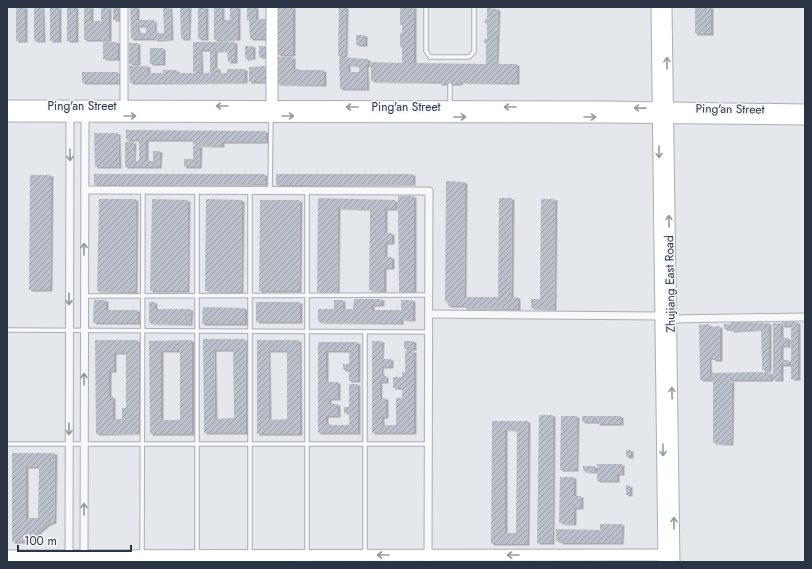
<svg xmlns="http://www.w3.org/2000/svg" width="812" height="569" viewBox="0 0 812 569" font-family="Jost,sans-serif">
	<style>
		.building { fill: url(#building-hatch); fill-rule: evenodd; filter: url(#shadow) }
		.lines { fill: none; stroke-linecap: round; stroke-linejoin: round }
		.lane-casing { stroke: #a9aeb7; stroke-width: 5.5 }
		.street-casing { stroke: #a9aeb7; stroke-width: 9 }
		.secondary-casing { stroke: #a9aeb7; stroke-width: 13 }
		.lane { stroke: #f7f8fa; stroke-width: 3.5 }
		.street { stroke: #f7f8fa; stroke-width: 7 }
		.secondary { stroke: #fff; stroke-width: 11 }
		.oneway { stroke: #959aa2 }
		.oneway2 { stroke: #9196a0 }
		.labels { text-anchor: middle; stroke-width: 3.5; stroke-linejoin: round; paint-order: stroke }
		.street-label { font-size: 12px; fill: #2b3445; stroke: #f4f6f9 }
	</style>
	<defs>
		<pattern id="building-hatch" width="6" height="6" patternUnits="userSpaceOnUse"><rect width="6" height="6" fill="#bbc0ca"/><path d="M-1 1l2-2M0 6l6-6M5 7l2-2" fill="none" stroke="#989da6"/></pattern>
		<filter id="shadow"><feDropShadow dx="2.5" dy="1.5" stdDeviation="0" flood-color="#0004"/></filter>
	</defs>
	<rect width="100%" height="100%" fill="#e4e7ec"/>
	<g class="building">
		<rect x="16" y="7" width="9" height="34"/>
		<path d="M34,7H42L43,41H34Z"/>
		<rect x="50" y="7" width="9" height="34"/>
		<rect x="67" y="7" width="9" height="34"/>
		<path d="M84,7H91V21H101V7H109V40H84Z"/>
		<rect x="113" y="7" width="5" height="13"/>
		<path d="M130,7H137V20H154L155,39H131ZM137,26H146V33H138Z"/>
		<path d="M163,7H170L171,39L155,40V33H164Z"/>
		<path d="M180,7H189L188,39H181Z"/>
		<rect x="198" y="7" width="8" height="32"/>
		<path d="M214,7H222V20H230V7H238V39L214,40Z"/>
		<path d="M247,7H256V19H266V39H250L249,20H247Z"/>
		<path d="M277,7H293V55H278V10H277Z"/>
		<path d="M339,7H346L345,56H338Z"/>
		<path d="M400,7H414V63L486,64V43H484V39H487V23H484L485,19H487V8L498,9L496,64H517V83L460,82V84H439V82L371,81V62L402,63V47H400V33H402V25H400Z"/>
		<rect x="695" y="7" width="16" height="27"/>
		<rect x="356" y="35" width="9" height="10"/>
		<rect x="103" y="42" width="15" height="17"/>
		<path d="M193,42H235V62H228L227,50L215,51V68H218V73H227V69H245V82L130,83L129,66H148V73H163V70H177V73H210V50H200L201,72H193Z"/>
		<rect x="129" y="43" width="9" height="21"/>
		<path d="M245,46H253V58L245,59Z"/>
		<rect x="259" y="46" width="6" height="11"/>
		<rect x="150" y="48" width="13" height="16"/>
		<path d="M277,57H293V69H299V70H324V85L277,84Z"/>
		<path d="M339,57L368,59V66L348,65V72H359V66H366L367,89H340Z"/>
		<path d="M265,66V82H249V67Z"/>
		<path d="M82,72H118L119,83H82Z"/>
		<path d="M126,130L266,131V142H222V146L193,145V140H126Z"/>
		<path d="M94,133H118L119,167H95Z"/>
		<path d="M139,140H146V161H153V151H160L159,167H125V142H134L133,161H139Z"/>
		<path d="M193,146H200L199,167H184V159H193Z"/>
		<path d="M94,174H265V184L94,185Z"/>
		<path d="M276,174H413V184L276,185Z"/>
		<path d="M30,175H51L50,290H29Z"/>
		<path d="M446,181L465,182L464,297H498L499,198H512L511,297H518V309L464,308V306H448V302H445Z"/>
		<path d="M398,196H414V292H399Z"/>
		<path d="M318,198L395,200V209H385V233H392V243H385V257H392V268H384V291L369,290L370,209L338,208L337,293L317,292Z"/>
		<path d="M99,199H136L135,292L97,291Z"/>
		<path d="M152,199L188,200L187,291H150Z"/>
		<path d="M206,199L242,200L241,292L205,291Z"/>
		<path d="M541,199H555L554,309L531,308V299H540Z"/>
		<path d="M260,200H300L299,291H259Z"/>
		<path d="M354,299H382V305H372V310H401V300H413V320L401,319V323L318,322V309H334V300H343V309H353Z"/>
		<path d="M94,300H106V310H138V323H93Z"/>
		<path d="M149,302H155V309H191L190,324L149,323Z"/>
		<rect x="256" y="302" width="44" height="20"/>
		<path d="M203,307L245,308V324H202Z"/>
		<path d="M731,322L769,323V370H762L761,329L731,331V329H724V324H731Z"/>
		<path d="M782,322H798V379H791V326H782Z"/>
		<path d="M773,323H781V338H788V346H781V360H789V365H781V380H773Z"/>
		<path d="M709,324V327L720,326V360H713V358H709L710,380H700L699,325Z"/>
		<path d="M203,339H245L246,433H204ZM214,350H233L234,418L215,419Z"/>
		<path d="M95,340H138L139,433L96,434ZM114,353H126V408H122V419H113V397H109V371H114Z"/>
		<path d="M192,340V434H150L149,341ZM161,351H180V420H161Z"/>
		<path d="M257,340H299L300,434H257ZM268,351H287V419L269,420Z"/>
		<path d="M372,341H382L381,359H391V367H381L382,376H386V382H380V398H386V417H382V425H396V398H402V388H393V377H402V372H405V351H414V433H372Z"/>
		<rect x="404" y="341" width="10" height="8"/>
		<path d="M318,342H358V381H349V370H343V364H349V351H326V382H338V399H329V404H338V416H326V423H328V425H349V413H344V407H349V384H358V433H318Z"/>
		<path d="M770,372L771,380H717L732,381L731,444L713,443V380H711V373Z"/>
		<path d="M539,415H553L552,543H537Z"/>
		<path d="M561,416H577L576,470H560Z"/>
		<rect x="582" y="416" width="14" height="6"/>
		<rect x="597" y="416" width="24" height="8"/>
		<path d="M492,421H528L527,544H491ZM505,429L517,430L516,533H505Z"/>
		<rect x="626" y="450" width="5" height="7"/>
		<path d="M12,453H55L54,522L48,524L39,532L34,542H12ZM26,467H39L38,518H26Z"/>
		<path d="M597,464H622V474H617V481H597Z"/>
		<path d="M583,466H595V472L583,471Z"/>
		<path d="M560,477H574V496H581V508H574V524L559,523Z"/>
		<path d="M626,485L630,486V495H626Z"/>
		<path d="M600,524H622L621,543H560V541H556V529L600,530Z"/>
	</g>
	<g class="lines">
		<defs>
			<g id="lane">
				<path d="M426,7V51L430,57H469L474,52V7"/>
				<path d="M450,104V85"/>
				<path d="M250,190V562"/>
				<path d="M270,190L271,118"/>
				<path d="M84,296L429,295"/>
				<path d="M7,330L429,332"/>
				<path d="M7,444H428"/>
				<path d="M142,562L143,190"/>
				<path d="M197,562V190"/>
				<path d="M307,562V191"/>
				<path d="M365,562V332"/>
			</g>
			<g id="street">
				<path d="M124,7V106"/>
				<path d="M85,190L429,191L428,562"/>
				<path d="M429,314L661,316"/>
				<path d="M671,319L805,317"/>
				<path d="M69,562L70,116"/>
				<path d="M84,562L85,116"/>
			</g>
			<g id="secondary">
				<path d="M272,7V106"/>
				<path d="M657,7L664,562"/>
				<path d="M666,7L674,562"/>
				<path d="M7,106L604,107L805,110"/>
				<path d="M7,116L604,117L805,119"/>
				<path d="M7,556L664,555"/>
			</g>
		</defs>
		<use href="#lane" class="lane-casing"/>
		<use href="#street" class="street-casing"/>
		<use href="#secondary" class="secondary-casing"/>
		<use href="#lane" class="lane"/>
		<use href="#street" class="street"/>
		<use href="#secondary" class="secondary"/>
	</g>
	<defs><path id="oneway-shaft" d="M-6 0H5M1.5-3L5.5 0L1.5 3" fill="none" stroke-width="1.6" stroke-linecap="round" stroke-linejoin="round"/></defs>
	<g class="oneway">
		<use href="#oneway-shaft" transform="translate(667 63) rotate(-91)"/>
		<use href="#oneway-shaft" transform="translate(222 106) rotate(-180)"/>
		<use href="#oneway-shaft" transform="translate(352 107) rotate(-180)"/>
		<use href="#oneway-shaft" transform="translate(510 107) rotate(-180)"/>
		<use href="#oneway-shaft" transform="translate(640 108) rotate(-179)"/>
		<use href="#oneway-shaft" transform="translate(130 116)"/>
		<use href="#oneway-shaft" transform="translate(288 116)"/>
		<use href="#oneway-shaft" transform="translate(460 117)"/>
		<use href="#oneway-shaft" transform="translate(590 117)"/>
		<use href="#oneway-shaft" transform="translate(659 152) rotate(89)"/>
		<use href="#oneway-shaft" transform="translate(669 221) rotate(-91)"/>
		<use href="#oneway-shaft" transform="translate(672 393) rotate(-91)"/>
		<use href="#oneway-shaft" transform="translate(663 450) rotate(89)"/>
		<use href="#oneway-shaft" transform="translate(674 523) rotate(-90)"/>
		<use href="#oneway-shaft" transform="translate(383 555) rotate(-180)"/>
		<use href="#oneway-shaft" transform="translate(513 555) rotate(-180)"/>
	</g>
	<g class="oneway2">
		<use href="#oneway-shaft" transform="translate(70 155) rotate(90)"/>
		<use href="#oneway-shaft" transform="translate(84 249) rotate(-90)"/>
		<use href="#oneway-shaft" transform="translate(69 299) rotate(90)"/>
		<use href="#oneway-shaft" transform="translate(84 379) rotate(-90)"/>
		<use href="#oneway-shaft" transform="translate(69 429) rotate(90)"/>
		<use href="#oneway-shaft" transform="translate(84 509) rotate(-90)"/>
	</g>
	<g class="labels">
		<g class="street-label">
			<text x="82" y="110">Ping'an Street</text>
			<text x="406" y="111">Ping'an Street</text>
			<text transform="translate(730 109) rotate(1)" y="4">Ping'an Street</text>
			<text transform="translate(670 284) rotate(-91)" y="4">Zhujiang East Road</text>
		</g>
	</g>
	<rect width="812" height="569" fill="none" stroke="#2b3445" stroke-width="16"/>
	<path d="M18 545v6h113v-6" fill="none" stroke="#2b3445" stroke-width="2"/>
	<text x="24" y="545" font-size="12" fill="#2b3445" stroke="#f4f6f9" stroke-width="3" paint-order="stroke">100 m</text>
</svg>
